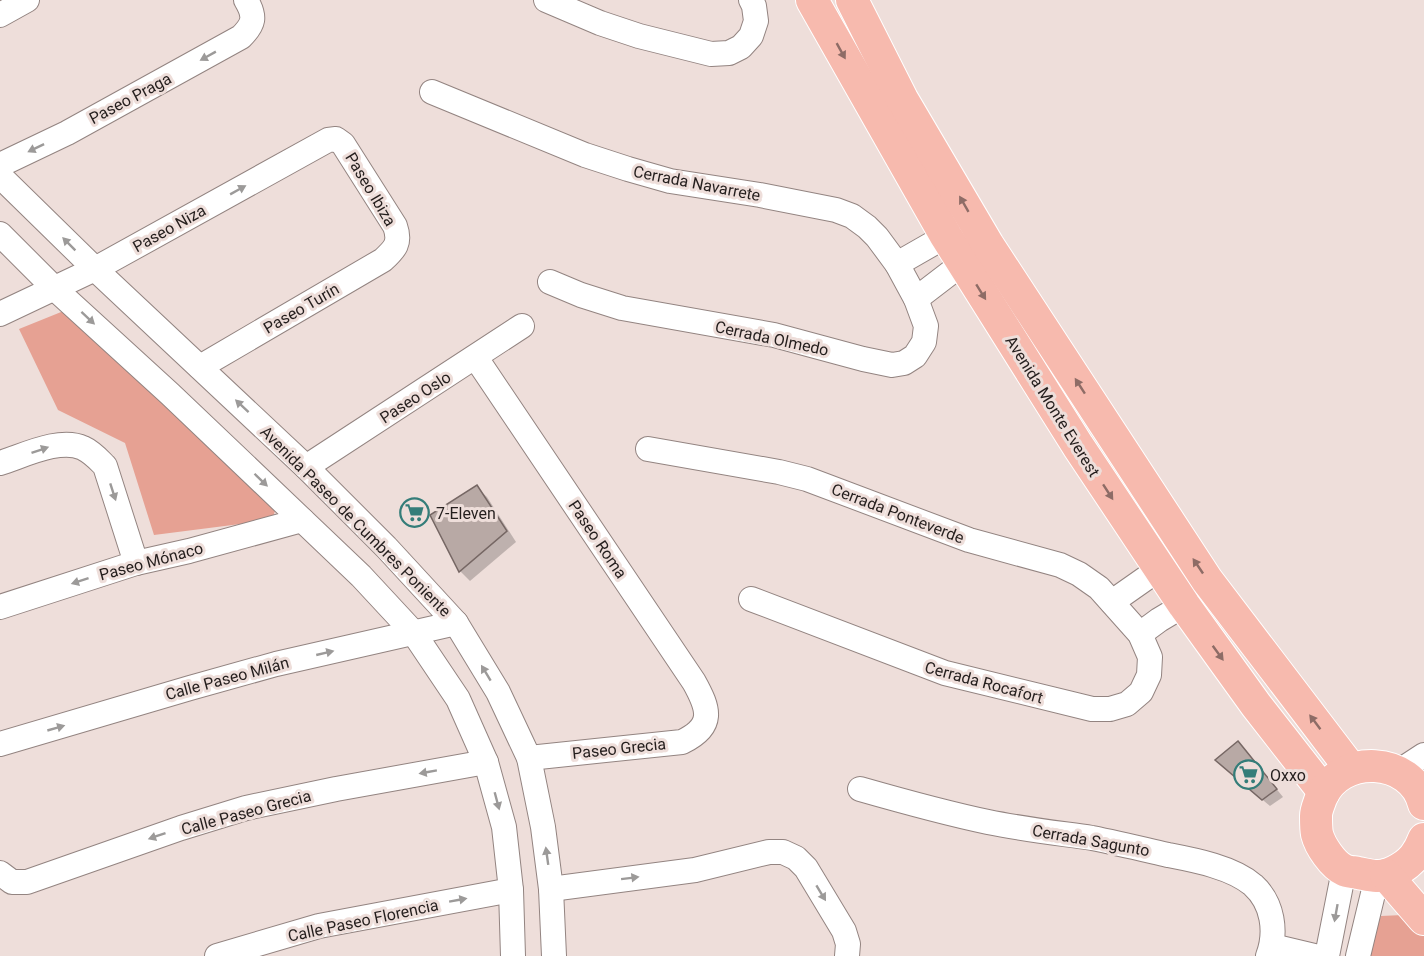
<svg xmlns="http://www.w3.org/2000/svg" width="1424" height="956" viewBox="0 0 1424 956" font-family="Roboto,sans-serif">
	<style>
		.green { fill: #e6a193 }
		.shadow { fill: #0003 }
		.building { fill: #b8a9a5; stroke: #766764; stroke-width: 1.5 }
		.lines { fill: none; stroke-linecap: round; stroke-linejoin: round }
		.minor-casing { stroke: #938481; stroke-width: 26 }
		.major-casing { stroke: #fff; stroke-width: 34 }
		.minor { stroke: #fff; stroke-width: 24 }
		.major { stroke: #f7baae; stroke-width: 32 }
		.oneway { fill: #8e6c66 }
		.oneway2 { fill: #9c9a99 }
		.labels { text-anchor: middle; stroke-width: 6; stroke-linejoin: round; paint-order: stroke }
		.street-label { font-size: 16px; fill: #241e1d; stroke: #eededa }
		.poi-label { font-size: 16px; fill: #241e1d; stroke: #eededa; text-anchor: start }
	</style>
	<rect width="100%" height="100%" fill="#eededa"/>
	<g class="green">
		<path d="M71,308L279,499L272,520L154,535L125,443L58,410L19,329Z"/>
		<path d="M1403,915L1424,931V956H1364L1381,916Z"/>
	</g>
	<g class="shadow">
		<path d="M476,487L487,497L516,542L470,581L460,571L432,516Z"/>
		<path d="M1245,750L1283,797L1270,806L1223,767Z"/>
	</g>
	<g class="building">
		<path d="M477,485L507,531L459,572L430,515Z"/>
		<path d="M1238,741L1277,789L1262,800L1215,760Z"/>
	</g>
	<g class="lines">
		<defs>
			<g id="minor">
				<path d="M546,0L600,23L639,36L711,54L729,53L741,47L751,36L756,21L754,6L751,0"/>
				<path d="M0,15L27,0"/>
				<path d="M432,92L585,155L628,169L670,181L760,195L836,210L852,216L867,227L877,237L897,264L916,299L926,326L924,342L915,356L904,363L892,365L863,359L774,335L622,308L581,295L550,282"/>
				<path d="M0,165L67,133L241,37C254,24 256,17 246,0"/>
				<path d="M0,176L95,269L306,467L386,547L456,623L498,692L529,758L543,827L551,889L554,956"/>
				<path d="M0,234L54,288L170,394L361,576L413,632L458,699L486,762L504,827L511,890L513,956"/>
				<path d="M897,264L946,236"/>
				<path d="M916,299L976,253"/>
				<path d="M0,314L95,269L328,140L336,139L343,144L395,226C401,243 395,249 383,260L200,367"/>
				<path d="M476,358L694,682C709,709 715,726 682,742L529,758"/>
				<path d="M648,449L779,472L807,479L969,540L1060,565L1079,574L1099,588L1140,634L1150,657L1149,675L1141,692L1127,704L1110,709H1092L945,673L751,599"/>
				<path d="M0,463C23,456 60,437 83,448C92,452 98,459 105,466L136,563"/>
				<path d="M306,467L522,326"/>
				<path d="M1112,602L1159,569"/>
				<path d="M0,607L136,563L189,551L302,520"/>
				<path d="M1140,634L1159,620L1184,605"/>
				<path d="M0,744L190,688L276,664L456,623"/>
				<path d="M1398,772L1424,755"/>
				<path d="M860,789C902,801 945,813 988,822C1022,829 1057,833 1092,838C1117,843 1142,849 1168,855C1194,860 1232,867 1253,885C1273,903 1277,932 1268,956"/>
				<path d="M0,873L12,882H27L181,828L246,808L336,789L486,762"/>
				<path d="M551,889L695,870L769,852H783L796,858L806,868L844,931L848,944L847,956"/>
				<path d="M1272,946L1314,956"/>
				<path d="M217,956L319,926L511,890"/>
				<path d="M1327,956L1344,870"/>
				<path d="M1358,956L1377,877"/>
			</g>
			<g id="major">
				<path d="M812,0L946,236L1078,446L1184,605L1256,705L1324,792"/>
				<path d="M852,0L902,99L988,245L1207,580L1351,769"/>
				<path d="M1424,804C1412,756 1339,753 1321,798C1319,804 1316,810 1316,816C1316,821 1316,829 1317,834C1320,846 1333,865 1344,870C1348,872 1354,872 1358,873C1364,874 1370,876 1376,876C1391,877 1411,864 1418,851C1421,847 1422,843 1424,839"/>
				<path d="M1386,875L1424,919"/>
			</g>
		</defs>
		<use href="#minor" class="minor-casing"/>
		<use href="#major" class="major-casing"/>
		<use href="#minor" class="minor"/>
		<use href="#major" class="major"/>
	</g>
	<defs><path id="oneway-solid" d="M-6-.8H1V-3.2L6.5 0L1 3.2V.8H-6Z" transform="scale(1.5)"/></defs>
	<g class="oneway">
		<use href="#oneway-solid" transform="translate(841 51) rotate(61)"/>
		<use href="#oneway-solid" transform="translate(964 204) rotate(-120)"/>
		<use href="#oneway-solid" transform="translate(981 292) rotate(58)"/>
		<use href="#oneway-solid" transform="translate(1080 386) rotate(-123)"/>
		<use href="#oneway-solid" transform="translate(1108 492) rotate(57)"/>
		<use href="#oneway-solid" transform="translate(1198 566) rotate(-124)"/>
		<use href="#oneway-solid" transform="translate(1218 653) rotate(54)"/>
		<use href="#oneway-solid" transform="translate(1315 722) rotate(-127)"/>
	</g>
	<g class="oneway2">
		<use href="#oneway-solid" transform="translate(208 56) rotate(151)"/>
		<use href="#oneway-solid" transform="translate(36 148) rotate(154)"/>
		<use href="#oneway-solid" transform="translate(238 190) rotate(-29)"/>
		<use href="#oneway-solid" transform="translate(69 244) rotate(-135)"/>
		<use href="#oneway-solid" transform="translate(88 318) rotate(43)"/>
		<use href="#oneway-solid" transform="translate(242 406) rotate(-137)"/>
		<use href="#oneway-solid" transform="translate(40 450) rotate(-19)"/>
		<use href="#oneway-solid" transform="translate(261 480) rotate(44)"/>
		<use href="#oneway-solid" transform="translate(113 492) rotate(72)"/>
		<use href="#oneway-solid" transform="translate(80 581) rotate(162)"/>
		<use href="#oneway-solid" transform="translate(325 653) rotate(-13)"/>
		<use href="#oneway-solid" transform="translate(486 673) rotate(-121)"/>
		<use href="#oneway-solid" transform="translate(56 728) rotate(-16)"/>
		<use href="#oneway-solid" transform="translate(428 772) rotate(170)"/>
		<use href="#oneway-solid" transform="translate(497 801) rotate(75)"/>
		<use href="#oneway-solid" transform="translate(157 836) rotate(161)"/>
		<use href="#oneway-solid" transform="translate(547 856) rotate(-98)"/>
		<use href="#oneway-solid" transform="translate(630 878) rotate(-7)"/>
		<use href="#oneway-solid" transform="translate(821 893) rotate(59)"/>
		<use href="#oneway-solid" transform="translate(458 900) rotate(-10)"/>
		<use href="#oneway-solid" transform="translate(1336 913) rotate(100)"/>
	</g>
	<defs>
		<symbol id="supermarket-ring" viewBox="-11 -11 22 22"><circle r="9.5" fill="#eededa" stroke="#347d79" stroke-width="1.5"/><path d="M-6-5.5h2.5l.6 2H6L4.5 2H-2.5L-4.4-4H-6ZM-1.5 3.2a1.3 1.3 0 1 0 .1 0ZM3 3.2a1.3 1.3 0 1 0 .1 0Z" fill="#347d79"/></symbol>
	</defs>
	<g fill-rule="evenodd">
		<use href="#supermarket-ring" x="398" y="496" width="33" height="33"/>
		<use href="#supermarket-ring" x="1232" y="758" width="33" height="33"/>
	</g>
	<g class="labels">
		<g class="street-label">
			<text transform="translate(130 98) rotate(-28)" y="6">Paseo Praga</text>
			<text transform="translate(697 183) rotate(11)" y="6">Cerrada Navarrete</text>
			<text transform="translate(371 189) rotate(59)" y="6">Paseo Ibiza</text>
			<text transform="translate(169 228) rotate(-29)" y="6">Paseo Niza</text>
			<text transform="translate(301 308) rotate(-30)" y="6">Paseo Turín</text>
			<text transform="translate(772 338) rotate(12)" y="6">Cerrada Olmedo</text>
			<text transform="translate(415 397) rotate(-33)" y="6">Paseo Oslo</text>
			<text transform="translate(1053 406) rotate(58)" y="6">Avenida Monte Everest</text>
			<text transform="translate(898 513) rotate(21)" y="6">Cerrada Ponteverde</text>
			<text transform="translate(356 521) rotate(45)" y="6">Avenida Paseo de Cumbres Poniente</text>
			<text transform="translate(598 539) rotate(56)" y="6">Paseo Roma</text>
			<text transform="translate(151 561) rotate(-15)" y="6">Paseo Mónaco</text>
			<text transform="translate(227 678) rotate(-15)" y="6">Calle Paseo Milán</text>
			<text transform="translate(984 682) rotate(15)" y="6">Cerrada Rocafort</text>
			<text transform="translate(619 748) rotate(-6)" y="6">Paseo Grecia</text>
			<text transform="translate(246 812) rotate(-15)" y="6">Calle Paseo Grecia</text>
			<text transform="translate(1091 840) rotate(10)" y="6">Cerrada Sagunto</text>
			<text transform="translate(363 920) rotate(-12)" y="6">Calle Paseo Florencia</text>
		</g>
		<g class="poi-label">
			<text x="436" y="519">7-Eleven</text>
			<text x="1270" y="781">Oxxo</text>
		</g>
	</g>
</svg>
